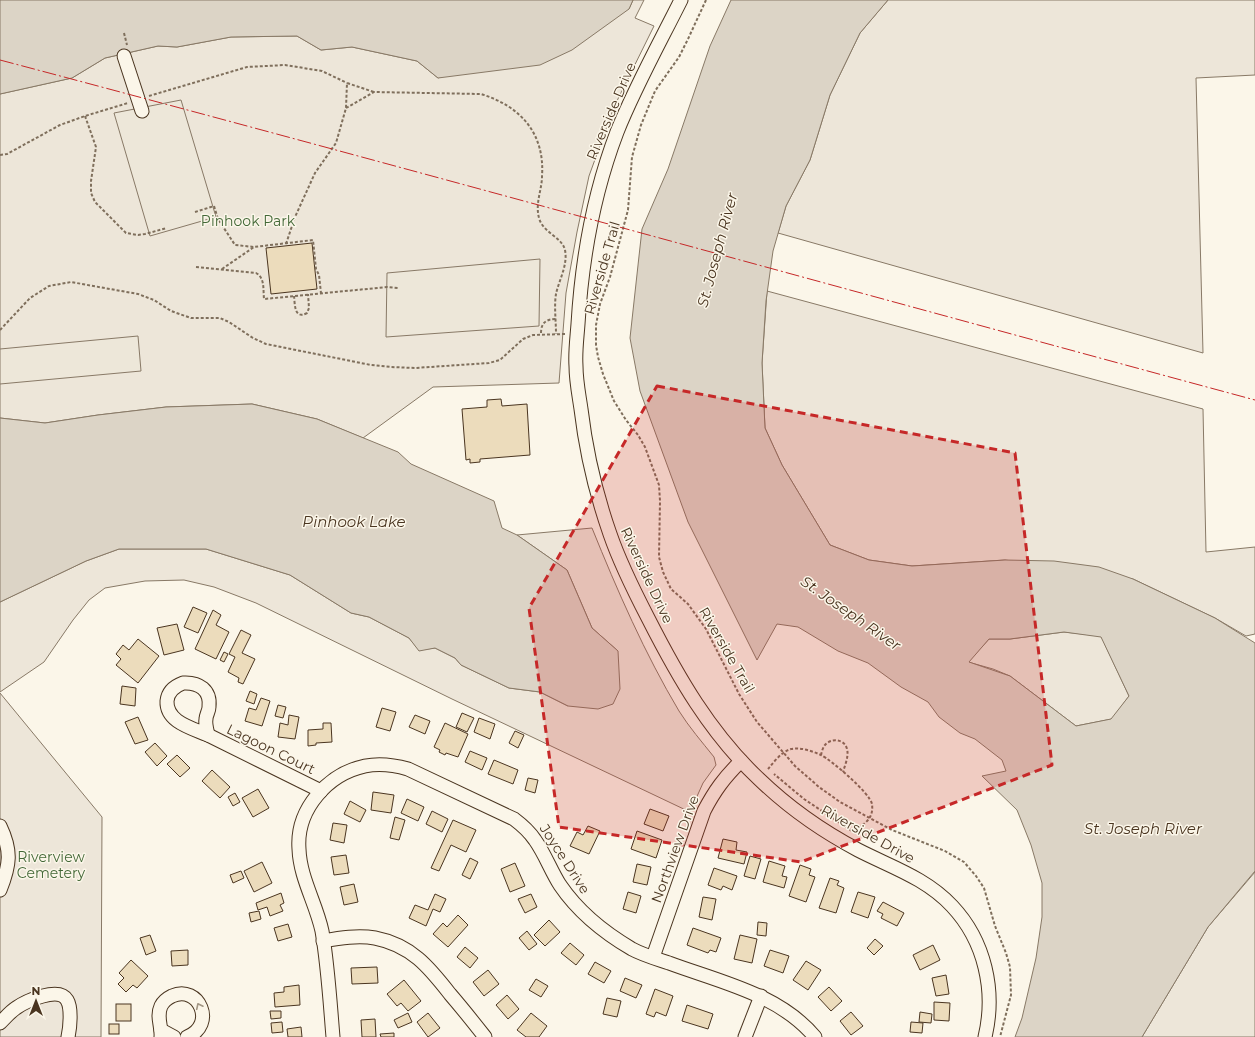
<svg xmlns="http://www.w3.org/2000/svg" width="1255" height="1037" font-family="Montserrat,sans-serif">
<rect width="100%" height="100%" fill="#fbf6e9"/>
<g fill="#ede6d9" stroke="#887966">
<path d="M633,0H644L635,18L654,26L614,107L589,176L577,232L566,293L559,383L433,387L363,438L317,419L252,404L166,407L98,415L45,423L0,418V94L72,78L105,58L158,46L177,47L231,37L297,36L321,50L352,47L417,61L438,78L629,9Z"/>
<path d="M888,0H1255V75L1196,78L1203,353L778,233L786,206L810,160L830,95L860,33Z"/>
<path d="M767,291L1203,409L1206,552L1255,547V634L1246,636L1215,618L1133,579L1005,560L912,566L869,560L830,545L782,465L765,428L762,363Z"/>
<path d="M592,528C617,590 645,654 679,711C689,727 702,742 714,757L716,765L703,783L690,812L452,699L256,603L214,587L184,580L145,581L105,588L89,600L73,620L44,662L0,692V602L86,561L119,549H206L290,575L351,613L369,617L409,638L419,650L435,648L455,658L461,665L509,688L540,692L568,706L618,651L592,628L567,570L517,535Z"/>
<path d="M1064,632L1101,636L1129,696L1112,719L1076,726L1010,676L993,669L968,662L989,639H1010Z"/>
<path d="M0,693L102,817L101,1037H0Z"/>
<path d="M1255,872V1037H1142L1208,927Z"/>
</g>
<g fill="#ede7d9" stroke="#887966">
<path d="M181,100L216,217L150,236L114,113Z"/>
<path d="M540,259L539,326L386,337L387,273Z"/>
<path d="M138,336L141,371L0,384V349Z"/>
</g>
<g fill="#dcd4c6" stroke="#887966" fill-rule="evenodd">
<path d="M0,0H633L629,9L572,50L540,65L438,78L417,61L352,47L321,50L297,36L231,37L177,47L158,46L105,58L72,78L0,94Z"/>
<path d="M731,0H888L860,33L830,95L810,160L786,206L773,251L766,301L762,363L765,428L782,465L830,545L869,560L912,566L1005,560L1054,561L1099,567L1133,579L1215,618L1255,643V871L1208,927L1142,1037H1015L1022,1018L1036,958L1042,917V883L1031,845L1017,810L982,776L1006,771L1002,760L975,739L960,733L939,717L928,702L901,687L868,663L838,651L798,627L777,624L757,660L688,522L640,391L630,338L642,229L668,169L710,46ZM1064,632L1101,637L1129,696L1111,719L1076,726L1010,676L969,662L989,639H1010Z"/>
<path d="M252,404L317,419L398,452L411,464L494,501L502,528L517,535L567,570L592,628L618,651L620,689L613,704L598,709L568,706L540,692L509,688L461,665L455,658L435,648L419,651L409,638L369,617L351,613L290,575L206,549H119L86,561L0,602V418L45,423L98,415L166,407Z"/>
</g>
<g fill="#ecdcbc" stroke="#4a3520">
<path d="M312,243L317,289L271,294L266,248Z"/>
<path d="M501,399L502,406L527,404L530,455L480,459V462L470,463V459L466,460L462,409L487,407V400Z"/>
<path d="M193,607L207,613L198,633L184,627Z"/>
<path d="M213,610L221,615L216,625L229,632L216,659L195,649Z"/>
<path d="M177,624L184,650L164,655L157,628Z"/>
<path d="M241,630L251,635L242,653L255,659L243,684L238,682L239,678L228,672L235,657L229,654Z"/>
<path d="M138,639L159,656L138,683L116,665L121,659L116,654L123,645L129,650Z"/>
<path d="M224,652L228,654L224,662L220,660Z"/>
<path d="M122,686L136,688L135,706L120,704Z"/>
<path d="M250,691L257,694L254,704L246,701Z"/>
<path d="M261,698L270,701L262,726L245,721L249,708L256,710Z"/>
<path d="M278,705L286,707L283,718L275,716Z"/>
<path d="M382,708L396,712L390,731L376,727Z"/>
<path d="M462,713L474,718L467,732L456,727Z"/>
<path d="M289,715L299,717L295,739L278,737L280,723L288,725Z"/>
<path d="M415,715L430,721L425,734L409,727Z"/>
<path d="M138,717L148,740L135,744L125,722Z"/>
<path d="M479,718L495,724L490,739L474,732Z"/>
<path d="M323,723H331L332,742L316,743V745L308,746V730L323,729Z"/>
<path d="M445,723L468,734L458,757L446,753L445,755L439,752L440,750L434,747Z"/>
<path d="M515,731L524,735L518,748L509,743Z"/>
<path d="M155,743L167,756L157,766L145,752Z"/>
<path d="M470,751L487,758L482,770L465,762Z"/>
<path d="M177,755L190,768L180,777L167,764Z"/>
<path d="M494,760L518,770L513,784L488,774Z"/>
<path d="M212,770L230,787L220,798L202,781Z"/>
<path d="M528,778L538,780L535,793L525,790Z"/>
<path d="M258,789L269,808L253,817L242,798Z"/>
<path d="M373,792L394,795L391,813L371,810Z"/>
<path d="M235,793L240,802L233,806L228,797Z"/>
<path d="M407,799L424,807L418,821L401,813Z"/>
<path d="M350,801L366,810L360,822L344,814Z"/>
<path d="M650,809L669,816L663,831L644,824Z"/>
<path d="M432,811L448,819L442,832L426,824Z"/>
<path d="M395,817L405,820L399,840L390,838Z"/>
<path d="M453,820L476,830L466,852L451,845L439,871L431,868Z"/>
<path d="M333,823L347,825L344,843L330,840Z"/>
<path d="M588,826L600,831L589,854L570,846L577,832L583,835Z"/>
<path d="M637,831L662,840L656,858L631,849Z"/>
<path d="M723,839L737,842L736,850L747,852L744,864L718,858Z"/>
<path d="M346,855L349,873L334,875L331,857Z"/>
<path d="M750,856L761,859L755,879L744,876Z"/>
<path d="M470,858L478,862L470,879L462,875Z"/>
<path d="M769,861L785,866L782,876L787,877L784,888L763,882Z"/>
<path d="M262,862L272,883L254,892L244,871Z"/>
<path d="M515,863L525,886L510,892L501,869Z"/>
<path d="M637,864L651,867L647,885L633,882Z"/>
<path d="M800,865L811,869L809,875L815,877L806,902L789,896Z"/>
<path d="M714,868L737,876L732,890L723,886L721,890L708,885Z"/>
<path d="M241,871L244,878L233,883L230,875Z"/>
<path d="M830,878L839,881L837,885L844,888L836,913L819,908Z"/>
<path d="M354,884L358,902L344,905L340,887Z"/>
<path d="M628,892L641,896L636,913L623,909Z"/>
<path d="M858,892L875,897L868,918L851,912Z"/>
<path d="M281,893L284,903L280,905L283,911L270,916L267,907L258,910L256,903Z"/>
<path d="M435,894L446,899L440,912L433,909L426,926L409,918L415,905L428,910Z"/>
<path d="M531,894L537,907L525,913L518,899Z"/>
<path d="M703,897L716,899L712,920L699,917Z"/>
<path d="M883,902L904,913L897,926L881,918L883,914L877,911Z"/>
<path d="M259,911L261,919L251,922L249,913Z"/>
<path d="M458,915L468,925L448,947L433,934L443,923L447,927Z"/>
<path d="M549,920L560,932L545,946L534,935Z"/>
<path d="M758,922L767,923L766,936L757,935Z"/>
<path d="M288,924L292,937L278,941L274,928Z"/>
<path d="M693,928L721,938L716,952L710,950L708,953L687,945Z"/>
<path d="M527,931L537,944L529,950L519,938Z"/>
<path d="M150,935L156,951L146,955L140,938Z"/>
<path d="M740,935L757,939L752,963L734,959Z"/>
<path d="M875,939L883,946L874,955L867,948Z"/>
<path d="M570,943L584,955L576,965L561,953Z"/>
<path d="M933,945L940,960L920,970L913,955Z"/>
<path d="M465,947L478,958L470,968L457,957Z"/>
<path d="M188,950V965L172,966L171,951Z"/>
<path d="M770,950L789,956L783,973L764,966Z"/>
<path d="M131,960L148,976L137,988L133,985L126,992L118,984L124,978L119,973Z"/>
<path d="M806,961L821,970L808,990L793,980Z"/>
<path d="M595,962L611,971L604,983L588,974Z"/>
<path d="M377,967L378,983L352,984L351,968Z"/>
<path d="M488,970L499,984L484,996L473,982Z"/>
<path d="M946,975L949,994L936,996L932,978Z"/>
<path d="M625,978L642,985L636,998L620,991Z"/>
<path d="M536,979L548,986L541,997L529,990Z"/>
<path d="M404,980L421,1001L408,1011L401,1003L397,1006L387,994Z"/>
<path d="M299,985L300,1005L275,1007L274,993L284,992V987Z"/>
<path d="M829,987L842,1001L831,1011L818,997Z"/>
<path d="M655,989L673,996L666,1016L656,1012L654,1017L646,1014Z"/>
<path d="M507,995L519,1009L508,1019L496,1005Z"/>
<path d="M607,998L621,1001L617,1017L603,1014Z"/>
<path d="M934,1002L950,1003L949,1021L934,1020Z"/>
<rect x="116" y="1004" width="15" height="17"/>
<path d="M687,1005L713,1014L708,1029L682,1021Z"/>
<path d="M270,1011H281V1018L271,1019Z"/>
<path d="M851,1012L863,1026L851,1035L840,1021Z"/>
<path d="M920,1012L932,1014L931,1023L919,1022Z"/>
<path d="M408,1013L412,1022L398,1028L394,1020Z"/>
<path d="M428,1013L440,1028L428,1037L417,1022Z"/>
<path d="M531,1013L547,1026L539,1037H526L517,1030Z"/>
<path d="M375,1019L376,1037H362L361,1020Z"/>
<path d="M282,1022L283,1032L272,1033L271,1023Z"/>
<path d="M911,1022L923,1023L922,1033L910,1032Z"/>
<rect x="109" y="1024" width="10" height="10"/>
<path d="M301,1027L302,1037H288L287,1029Z"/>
<path d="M394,1033V1037H381L380,1034Z"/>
</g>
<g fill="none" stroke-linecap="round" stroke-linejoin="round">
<g stroke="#4a3520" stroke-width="15">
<g id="minor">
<path d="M681,0C659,44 635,87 617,132C593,195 582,257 578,324C577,338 575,352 576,366C576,381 579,395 581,409C586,451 596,494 610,534C620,563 634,591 648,618C678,677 710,733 759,779C788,807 822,831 858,850C891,867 926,878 952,906C985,941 996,991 985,1037"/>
<path d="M124,56L142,111"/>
<path d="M183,683C199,682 211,690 209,707C209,711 206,715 206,719C205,724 207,730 208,735C192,728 166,722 167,701C168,691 175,686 183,683Z"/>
<path d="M208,735L321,791"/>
<path d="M0,826C12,851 10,865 0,890"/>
<path d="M323,941C340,938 358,935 375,938C411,945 429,967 450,994C462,1008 474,1023 485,1037"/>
<path d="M653,957L704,811C715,790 724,778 741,761"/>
<path d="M0,1023C5,1018 10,1012 16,1008C26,1001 59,986 67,1000C72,1008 70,1028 68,1037"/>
<path d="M161,1030L174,1037"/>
<path d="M161,1037C162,1026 156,1017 161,1006C163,1002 168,998 172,996C199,984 217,1025 187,1037"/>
<path d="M333,1037C330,1002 328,966 322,931C316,903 300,878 299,849C296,809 328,774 365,766C380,763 394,765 408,769L514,819C522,825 529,831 535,840C545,854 551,871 560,885C579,913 603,932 632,949C643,955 657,959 669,963C720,982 779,994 815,1037"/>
<path d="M745,1037L761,996"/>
</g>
</g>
<g stroke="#7f6f5c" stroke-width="2" stroke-dasharray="3 2" stroke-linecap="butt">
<path d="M706,0L688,39L679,57L655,91L641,125L632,157L628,210L610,277L600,304L596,325V345L598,357L603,374L614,401L626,420L638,435L645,447L659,485L660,501L659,557L663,572L671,589L688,604L706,629L739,694L757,722L795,766L819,787L840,802L892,830L945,851L964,862L976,876L984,888L995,926L1006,953L1010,967L1011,995L1000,1037"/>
<path d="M124,33L127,45"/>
<path d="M149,96L247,67L285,65L322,71L347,83"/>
<path d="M346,108L374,92L481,94C520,106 545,133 542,176C542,190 535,203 539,218C543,233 562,237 565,250C568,265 559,280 556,294C554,306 556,321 556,334"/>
<path d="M85,116L96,147L91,181V193L95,202L126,233L138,235L145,234L167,228"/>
<path d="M0,155L7,154L60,125L85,116L128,103"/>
<path d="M195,212L214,206L218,219L235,245L254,247"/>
<path d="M286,244L295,217L315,173L336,143L346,108L347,83L374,92"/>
<path d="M196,267L256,273C265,278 263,289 264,299L387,287L398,288"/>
<path d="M222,269L254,247L313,240L316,269L319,275L321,293"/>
<path d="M294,296C295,304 294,320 307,313L309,308L308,294"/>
<path d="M0,330L30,298L49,286L71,282L138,294L154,300L171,311L191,318H220L229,322L253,338L266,344L371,365L391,367L415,368L489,363L500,360L523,339L533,335L565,334"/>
<path d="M541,333C541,323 546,319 556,319"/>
<path d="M821,755C822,751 823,746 827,743C834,738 845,740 847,749C849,756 845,765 843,772"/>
<path d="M768,769C774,762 781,752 791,749C801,747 812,751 821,755C831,760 870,793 872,804C873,812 871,818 865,823C861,826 857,830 852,831L804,799L774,774"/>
</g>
<use href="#minor" stroke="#fbf6e9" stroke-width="13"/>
<path stroke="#c62828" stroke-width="1" stroke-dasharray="14 3 2 3" stroke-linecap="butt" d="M0,60C419,171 836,287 1255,400"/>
</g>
<defs><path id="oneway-chevron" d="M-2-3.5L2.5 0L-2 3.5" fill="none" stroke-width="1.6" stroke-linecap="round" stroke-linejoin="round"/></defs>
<use stroke="#a29684" href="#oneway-chevron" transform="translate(199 1006) rotate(-116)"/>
<path fill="#c62828" fill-opacity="0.2" stroke="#c62828" stroke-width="3" stroke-dasharray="8 5" stroke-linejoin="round" d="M657,386L1015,453L1052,765L801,862L559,827L529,608Z"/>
<g text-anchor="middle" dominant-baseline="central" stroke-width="3" stroke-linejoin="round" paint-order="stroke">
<g font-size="14" fill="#4a3520" stroke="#fbf6e9">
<text transform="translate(611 111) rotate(-67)">Riverside Drive</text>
<text transform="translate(602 268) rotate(-74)">Riverside Trail</text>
<text transform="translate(647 575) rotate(65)">Riverside Drive</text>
<text transform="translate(727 650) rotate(60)">Riverside Trail</text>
<text transform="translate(271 749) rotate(26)">Lagoon Court</text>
<text transform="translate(868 834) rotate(29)">Riverside Drive</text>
<text transform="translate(675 849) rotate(-70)">Northview Drive</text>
<text transform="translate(565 859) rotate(57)">Joyce Drive</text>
</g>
<g font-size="14" fill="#436837" stroke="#fbf6e9">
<text x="248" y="221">Pinhook Park</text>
<text x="51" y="857">Riverview<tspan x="51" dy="16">Cemetery</tspan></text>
</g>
<g font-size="15" font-style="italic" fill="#4a3520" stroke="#fbf6e9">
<text transform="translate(717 250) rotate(-75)">St. Joseph River</text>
<text x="354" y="521">Pinhook Lake</text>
<text transform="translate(851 613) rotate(35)">St. Joseph River</text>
<text x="1143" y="828">St. Joseph River</text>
</g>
</g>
<g transform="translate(36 1001)" stroke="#fbf6e9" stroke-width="3" paint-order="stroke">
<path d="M0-3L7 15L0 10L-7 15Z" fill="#4a3520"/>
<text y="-6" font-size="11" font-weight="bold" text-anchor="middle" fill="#4a3520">N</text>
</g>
</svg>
